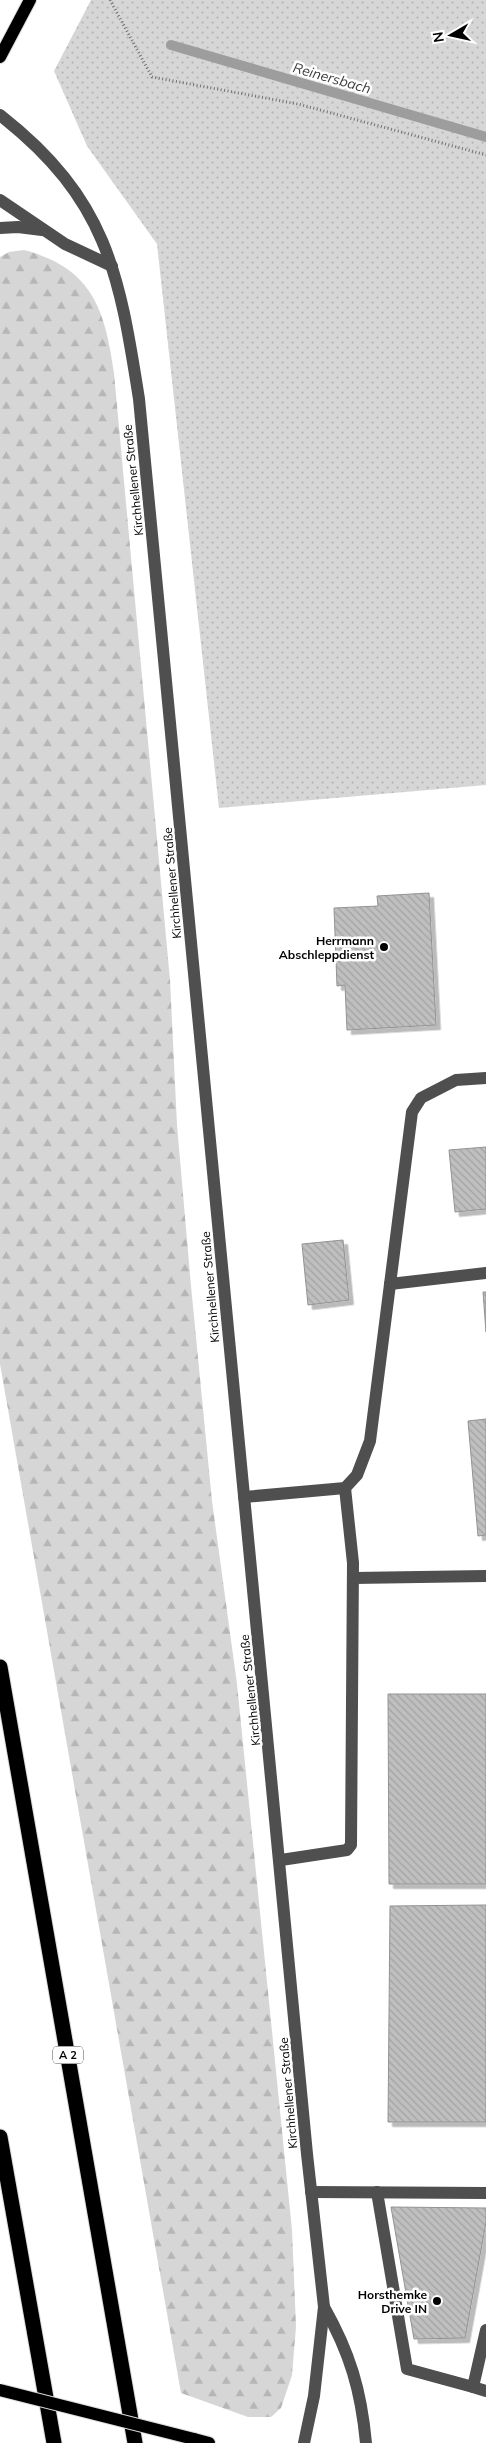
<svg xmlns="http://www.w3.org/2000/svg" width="486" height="2443" font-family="Mulish,sans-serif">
<defs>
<pattern id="grass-dots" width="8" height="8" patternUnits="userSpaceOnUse" patternTransform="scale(1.25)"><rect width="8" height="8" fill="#d6d6d6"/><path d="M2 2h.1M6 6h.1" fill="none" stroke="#b6b6b6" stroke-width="1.8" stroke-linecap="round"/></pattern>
<pattern id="forest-firs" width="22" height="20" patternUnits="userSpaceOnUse" patternTransform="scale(1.25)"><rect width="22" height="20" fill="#d6d6d6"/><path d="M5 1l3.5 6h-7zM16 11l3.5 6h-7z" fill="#b6b6b6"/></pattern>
<pattern id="building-back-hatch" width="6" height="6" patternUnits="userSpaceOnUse" patternTransform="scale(1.25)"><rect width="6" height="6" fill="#bfbfbf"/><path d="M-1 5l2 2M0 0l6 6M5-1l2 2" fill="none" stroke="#a2a2a2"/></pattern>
<filter id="shadow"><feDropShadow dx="4.5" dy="4.5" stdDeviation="0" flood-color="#0004"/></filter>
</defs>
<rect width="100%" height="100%" fill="#fff"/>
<path fill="url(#grass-dots)" d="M91,0H486V785L219,808L157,244L87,146L54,71Z"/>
<path fill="url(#forest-firs)" d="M24,250C92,268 105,309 114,373L170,980L177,1125L191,1286L212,1501L237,1684L292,2230L296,2327L292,2375L281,2408L271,2417H248L181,2393L0,1364V257L9,252Z"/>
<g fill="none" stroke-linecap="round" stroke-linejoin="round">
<path stroke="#9d9d9d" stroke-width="10" d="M171,45L486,137"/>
</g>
<g fill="url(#building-back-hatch)" stroke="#939393" filter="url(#shadow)">
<path d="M429,893L436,1025L347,1030L345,985L337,986L334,908L378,906L377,896Z"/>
<path d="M486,1147V1209L455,1212L449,1150Z"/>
<path d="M343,1240L349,1300L308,1305L302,1244Z"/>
<path d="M483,1292H486V1332Z"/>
<path d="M486,1419V1535L478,1536L468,1421Z"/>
<path d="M388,1694H486V1884H389Z"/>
<path d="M486,1905V2122H388L390,1906Z"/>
<path d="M391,2207L486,2208V2222L465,2338L414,2339Z"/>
</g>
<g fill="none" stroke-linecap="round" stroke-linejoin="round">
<g stroke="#dbdbdb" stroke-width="14">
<g id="major">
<path d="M0,57L30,0"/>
<path d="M194,2439L209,2443"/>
</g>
</g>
<g stroke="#dbdbdb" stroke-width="17">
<g id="highway">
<path d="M0,1667L135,2443"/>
<path d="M0,2137L54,2443"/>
</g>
</g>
<path stroke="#717171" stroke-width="3" stroke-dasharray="1 2.5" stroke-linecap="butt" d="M110,0L152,77L298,104L486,155"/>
<g stroke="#4f4f4f" stroke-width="12">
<path d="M0,115C107,199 119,272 139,399L307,2154L324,2307L314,2396L304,2443"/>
<path d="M0,200L65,244L112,266"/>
<path d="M0,228L18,227L42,230"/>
<path d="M390,1284L486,1273"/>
<path d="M244,1497L345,1488L357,1475L370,1441L412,1112L421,1098L456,1080L486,1078"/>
<path d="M353,1578L486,1576"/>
<path d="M281,1860L347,1850L351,1845L353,1563L345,1488"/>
<path d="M311,2192L486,2193"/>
<path d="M377,2192L407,2369L473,2387"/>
<path d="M324,2307C350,2353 361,2390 366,2443"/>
<path d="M486,2330L473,2387L486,2391"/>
</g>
<use href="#major" stroke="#000" stroke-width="12"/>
<use href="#highway" stroke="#000" stroke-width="15"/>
<g stroke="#dbdbdb" stroke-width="14" stroke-linecap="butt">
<path id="major-bridge" d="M0,2390L194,2439"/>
</g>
<use href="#major-bridge" stroke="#000" stroke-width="12"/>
</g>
<g fill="#000" stroke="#fff" stroke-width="2">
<circle cx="384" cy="947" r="5"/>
<circle cx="437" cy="2301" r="5"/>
</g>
<g text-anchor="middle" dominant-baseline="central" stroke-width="5" stroke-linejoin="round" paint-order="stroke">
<rect fill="#fff" stroke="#4c4c4c" stroke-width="1" x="53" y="2046.5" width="30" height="17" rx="4"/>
<g font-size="11" font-weight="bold" fill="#000">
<text x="68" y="2055">A 2</text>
</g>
<g font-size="12" fill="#000" stroke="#fff">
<text transform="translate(133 480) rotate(-96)">Kirchhellener Straße</text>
<text transform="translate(172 883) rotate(-95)">Kirchhellener Straße</text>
<text transform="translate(210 1287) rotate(-95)">Kirchhellener Straße</text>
<text transform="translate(250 1690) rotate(-96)">Kirchhellener Straße</text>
<text transform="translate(288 2093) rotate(-95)">Kirchhellener Straße</text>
</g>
<g font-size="12" font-weight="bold" fill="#000" stroke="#fff" text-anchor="end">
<text x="374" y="940">Herrmann<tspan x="374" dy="14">Abschleppdienst</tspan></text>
<text x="427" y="2294">Horsthemke<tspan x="427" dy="14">Drive IN</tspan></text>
</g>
<g font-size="14" font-style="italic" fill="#3e3e3e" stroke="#fff">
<text transform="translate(332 78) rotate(16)">Reinersbach</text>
</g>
</g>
<g transform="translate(451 35) rotate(261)" stroke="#ffffff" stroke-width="4" paint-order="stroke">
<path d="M0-4L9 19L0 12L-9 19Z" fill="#000000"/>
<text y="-8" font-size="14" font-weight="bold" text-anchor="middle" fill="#000000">N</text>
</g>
</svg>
